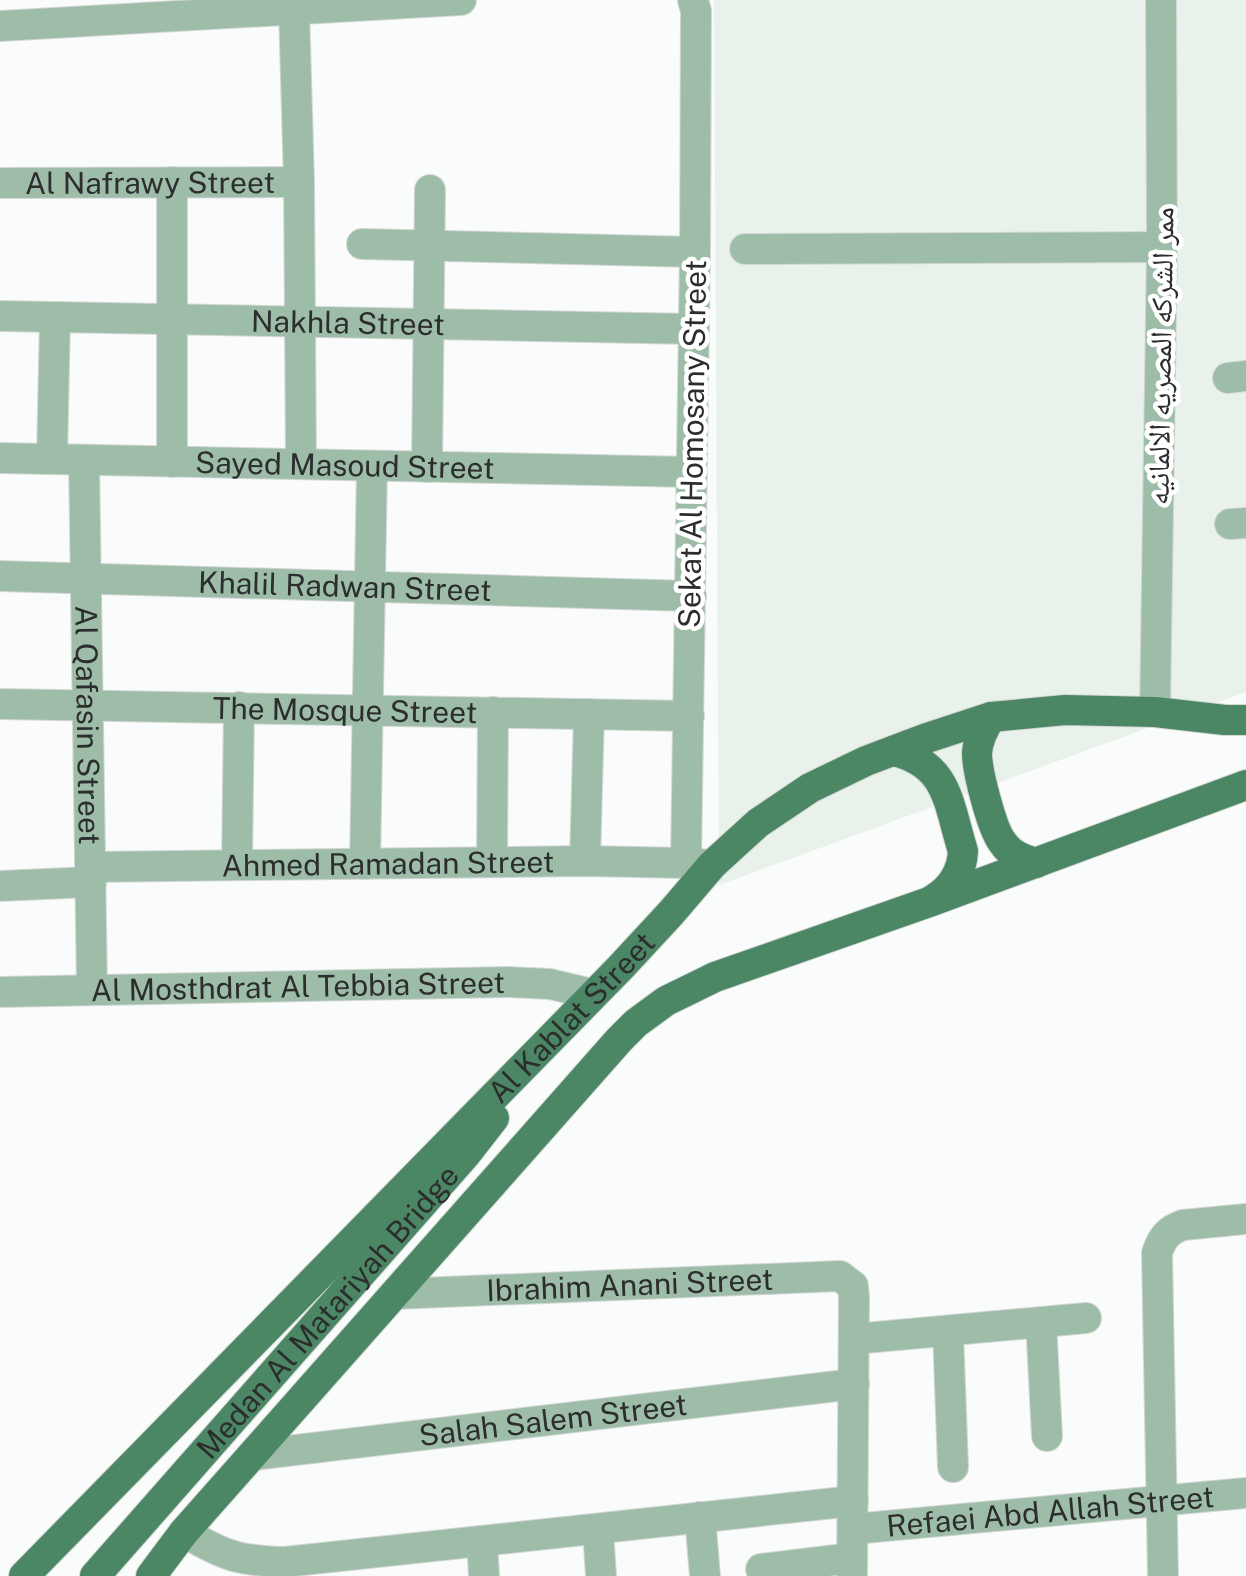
<svg xmlns="http://www.w3.org/2000/svg" width="1246" height="1576" font-family="'Public Sans','Noto Naskh Arabic',sans-serif">
<rect width="100%" height="100%" fill="#f9fcfa"/>
<path fill="#e8f2eb" d="M714,0H1246V692L719,885Z"/>
<g fill="none" stroke-linecap="round" stroke-linejoin="round">
<g stroke="#d4d7d5" stroke-width="32">
<g id="minor">
<path d="M693,0L696,11L695,252L686,863L712,865"/>
<path d="M294,9L299,182L301,464"/>
<path d="M0,26L461,0"/>
<path d="M172,182V462"/>
<path id="s1" d="M0,183L299,182"/>
<path d="M362,244L695,252"/>
<path d="M745,249L1162,247"/>
<path id="s2" d="M0,316L694,329"/>
<path d="M1228,378L1246,376"/>
<path id="s3" d="M0,458L692,472"/>
<path d="M52,459L55,317"/>
<path id="s4" d="M84,460L92,990"/>
<path d="M427,467L430,190"/>
<path d="M1230,524L1246,523"/>
<path id="s5" d="M0,576L691,596"/>
<path id="s6" d="M0,704L689,716"/>
<path d="M1155,712L1162,247L1161,0"/>
<path d="M585,861L589,714"/>
<path d="M492,862L493,712"/>
<path d="M365,864L372,466"/>
<path d="M237,865L239,707"/>
<path id="s7" d="M90,867L585,861L686,863"/>
<path d="M0,886L91,882"/>
<path id="s8" d="M0,992L508,982L550,984L592,994"/>
<path id="s9" d="M395,1294L840,1276L853,1286L854,1297L852,1576"/>
<path d="M1041,1322L1047,1436"/>
<path d="M948,1331L953,1467"/>
<path d="M854,1339L1086,1318"/>
<path id="s10" d="M253,1455L854,1384"/>
<path d="M700,1517L705,1576"/>
<path d="M598,1529L601,1576"/>
<path id="s11" d="M853,1529L1246,1493"/>
<path d="M184,1532C224,1556 239,1561 285,1562L853,1501"/>
<path d="M482,1541L484,1576"/>
<path d="M761,1569L852,1558"/>
<path d="M1163,1576L1157,1253C1162,1238 1168,1230 1183,1225L1246,1219"/>
</g>
</g>
<g stroke="#d4d7d5" stroke-width="32">
<g id="major">
<path d="M991,717C984,728 978,739 977,753C977,771 992,830 1003,843C1011,855 1023,859 1036,863"/>
<path d="M893,751C949,764 948,804 963,851C962,872 952,888 934,899"/>
<path id="s12" d="M24,1576L620,968L671,913L712,865L758,823L810,788L866,761L924,739L991,717L1065,710L1155,712L1225,720H1246"/>
<path id="s13" d="M95,1576L466,1154L494,1118"/>
<path d="M151,1576L184,1532L619,1040L636,1023L666,1001L715,977L932,901L1246,785"/>
</g>
</g>
<use href="#minor" stroke="#9ebda9" stroke-width="30"/>
<use href="#major" stroke="#4b8765" stroke-width="30"/>
</g>
<g text-anchor="middle" dominant-baseline="central" stroke-width="9" stroke-linejoin="round" paint-order="stroke">
<g font-size="30" fill="#2c2d2d" stroke="#fff">
<text stroke="none"><textPath href="#s1" startOffset="150">Al Nafrawy Street</textPath></text>
<text stroke="none"><textPath href="#s2" startOffset="348">Nakhla Street</textPath></text>
<text transform="translate(1160 356) rotate(-89)">ممر الشركه المصريه الالمانيه</text>
<text transform="translate(692 444) rotate(-89)">Sekat Al Homosany Street</text>
<text stroke="none"><textPath href="#s3" startOffset="345">Sayed Masoud Street</textPath></text>
<text stroke="none"><textPath href="#s5" startOffset="345">Khalil Radwan Street</textPath></text>
<text stroke="none"><textPath href="#s6" startOffset="345">The Mosque Street</textPath></text>
<text stroke="none"><textPath href="#s4" startOffset="265">Al Qafasin Street</textPath></text>
<text stroke="none"><textPath href="#s7" startOffset="298">Ahmed Ramadan Street</textPath></text>
<text stroke="none"><textPath href="#s8" startOffset="298">Al Mosthdrat Al Tebbia Street</textPath></text>
<text stroke="none"><textPath href="#s12" startOffset="782">Al Kablat Street</textPath></text>
<text stroke="none"><textPath href="#s9" startOffset="235">Ibrahim Anani Street</textPath></text>
<text stroke="none"><textPath href="#s13" startOffset="352">Medan Al Matariyah Bridge</textPath></text>
<text stroke="none"><textPath href="#s10" startOffset="302">Salah Salem Street</textPath></text>
<text stroke="none"><textPath href="#s11" startOffset="198">Refaei Abd Allah Street</textPath></text>
</g>
</g>
</svg>
